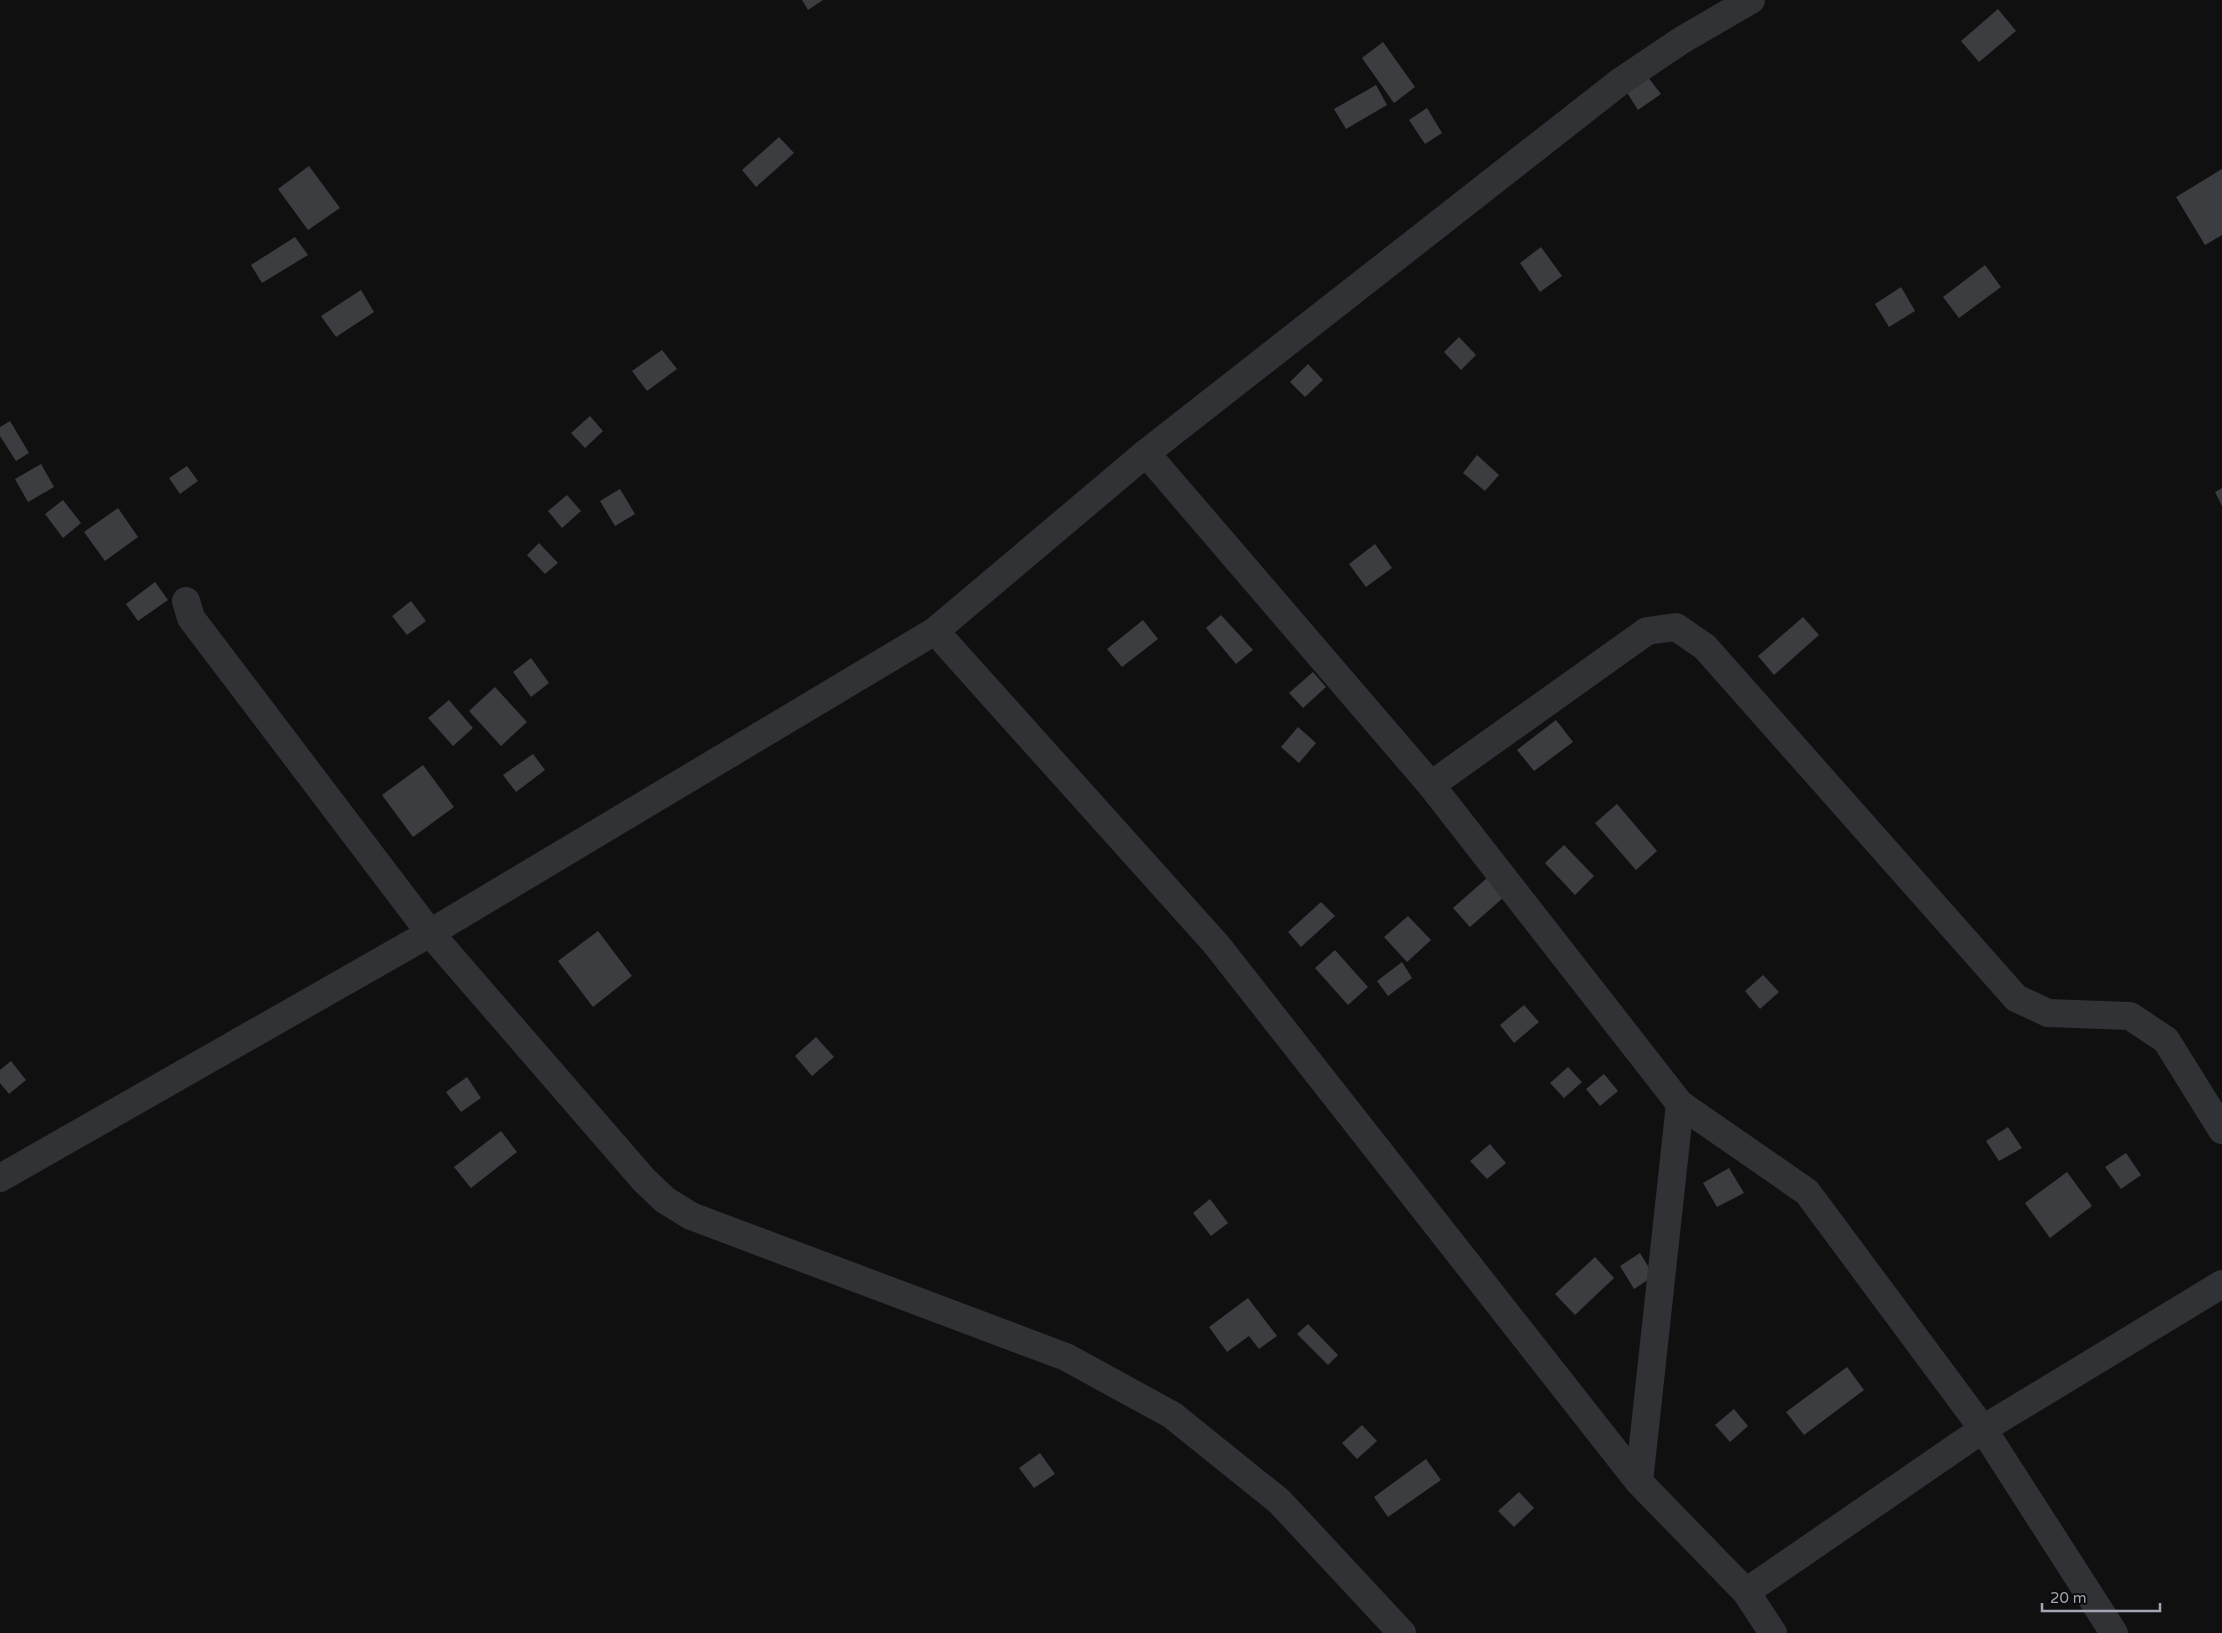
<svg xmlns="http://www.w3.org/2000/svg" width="2222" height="1633" font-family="'Varela Round',sans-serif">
<rect width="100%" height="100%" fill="#101011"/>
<g fill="#3c3d41">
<path d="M802,0H823L808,10Z"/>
<path d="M1998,9L2016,31L1979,62L1961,41Z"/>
<path d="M1383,42L1415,87L1394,103L1362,58Z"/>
<path d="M1647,76L1661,94L1638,110L1626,91Z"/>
<path d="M1376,85L1387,105L1346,129L1334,109Z"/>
<path d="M1427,108L1442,133L1425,144L1409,120Z"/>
<path d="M779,137L794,153L756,187L742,170Z"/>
<path d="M309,166L340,208L308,230L278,189Z"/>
<path d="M2222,169V235L2205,245L2176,197Z"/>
<path d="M295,237L308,255L262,283L251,265Z"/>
<path d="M1541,247L1562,276L1540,292L1520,263Z"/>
<path d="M1985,265L2001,287L1959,318L1943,297Z"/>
<path d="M1901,287L1915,311L1889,327L1875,304Z"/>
<path d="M361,290L374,312L336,337L321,316Z"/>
<path d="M1459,337L1476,355L1461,370L1444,352Z"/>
<path d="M662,350L677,369L647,391L632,371Z"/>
<path d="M1308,364L1323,380L1305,397L1290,382Z"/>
<path d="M590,416L603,431L585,448L571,433Z"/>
<path d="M10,421L29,453L16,461L0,436V427Z"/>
<path d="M1477,455L1499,475L1485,491L1463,473Z"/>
<path d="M41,464L54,487L28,502L15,479Z"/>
<path d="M187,466L198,481L180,494L169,478Z"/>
<path d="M2222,488V506L2215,492Z"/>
<path d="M620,489L635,514L615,526L600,501Z"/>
<path d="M567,495L581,511L562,528L548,511Z"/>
<path d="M63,500L81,523L63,538L45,514Z"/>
<path d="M118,508L138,537L105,561L84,532Z"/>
<path d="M539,543L558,563L545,574L527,555Z"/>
<path d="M1375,544L1392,568L1366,587L1349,564Z"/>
<path d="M155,582L168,600L138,621L126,604Z"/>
<path d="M411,601L426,621L407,635L392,616Z"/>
<path d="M1221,615L1253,650L1236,664L1206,628Z"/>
<path d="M1803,617L1819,635L1774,675L1758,656Z"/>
<path d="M1143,620L1158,639L1122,667L1107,649Z"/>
<path d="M531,658L549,683L531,697L513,672Z"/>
<path d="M1313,672L1326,687L1303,708L1289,693Z"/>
<path d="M495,687L527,722L501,746L469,711Z"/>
<path d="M449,700L473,728L453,746L428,718Z"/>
<path d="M1556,720L1573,742L1534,771L1517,750Z"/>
<path d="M1298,727L1316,743L1299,763L1281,747Z"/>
<path d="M533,754L545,770L516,792L503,775Z"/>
<path d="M423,765L454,807L413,837L382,795Z"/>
<path d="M1617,804L1657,851L1636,870L1595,823Z"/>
<path d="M1564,845L1594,876L1575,895L1545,863Z"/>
<path d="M1487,878L1504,897L1470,927L1453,908Z"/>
<path d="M1321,902L1335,916L1301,947L1288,932Z"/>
<path d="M1408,916L1431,940L1407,962L1384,937Z"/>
<path d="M598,931L632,976L593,1007L558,961Z"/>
<path d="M1335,950L1368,987L1348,1005L1315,968Z"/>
<path d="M1402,962L1412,978L1388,996L1377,981Z"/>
<path d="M1763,975L1779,992L1760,1009L1745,991Z"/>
<path d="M1524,1005L1539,1022L1514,1043L1500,1025Z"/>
<path d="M816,1037L834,1057L812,1076L795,1056Z"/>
<path d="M11,1061L26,1080L9,1094L0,1083V1070Z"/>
<path d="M1568,1067L1582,1082L1564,1098L1550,1083Z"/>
<path d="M1604,1074L1618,1091L1600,1106L1586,1089Z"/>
<path d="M467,1077L481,1098L461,1112L446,1092Z"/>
<path d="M2008,1127L2022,1148L1999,1161L1986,1141Z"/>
<path d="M501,1131L517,1152L471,1188L454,1167Z"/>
<path d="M1490,1144L1506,1163L1487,1179L1470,1161Z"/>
<path d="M2126,1153L2141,1175L2121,1189L2105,1167Z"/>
<path d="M1729,1168L1744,1193L1717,1207L1703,1183Z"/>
<path d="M2067,1172L2092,1206L2050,1238L2025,1203Z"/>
<path d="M1210,1199L1228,1223L1211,1236L1193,1213Z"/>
<path d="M1640,1253L1654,1276L1634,1289L1620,1266Z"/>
<path d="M1595,1257L1614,1278L1575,1315L1555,1294Z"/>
<path d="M1248,1298L1277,1336L1259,1349L1249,1336L1227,1352L1209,1327Z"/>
<path d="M1308,1324L1338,1355L1328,1365L1297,1334Z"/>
<path d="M1847,1367L1864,1390L1804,1435L1786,1412Z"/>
<path d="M1734,1409L1748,1426L1730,1442L1715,1425Z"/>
<path d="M1362,1425L1377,1441L1357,1459L1342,1443Z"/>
<path d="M1040,1453L1055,1474L1034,1488L1019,1468Z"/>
<path d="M1426,1459L1441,1480L1388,1517L1374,1497Z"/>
<path d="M1519,1492L1534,1508L1514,1527L1498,1511Z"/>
</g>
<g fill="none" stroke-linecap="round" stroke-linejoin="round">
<g stroke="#313236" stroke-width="28">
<path d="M1146,453L1431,785L1680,1104L1639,1482"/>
<path d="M186,601L191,618L430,933L644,1180L665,1200L691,1216L1066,1357L1172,1415L1279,1501L1402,1633"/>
<path d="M935,631L1216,944L1639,1482L1746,1592L1773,1633"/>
<path d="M1431,785L1647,631L1676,627L1705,647L2016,998L2048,1013L2130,1016L2166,1040L2222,1130"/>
<path d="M1680,1104L1807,1192L1983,1429L2114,1633"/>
<path d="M0,1178L430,933L935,631L1146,453L1621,81L1682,40L1751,0"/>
<path d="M1746,1592L1983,1429L2222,1284"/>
</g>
</g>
<path d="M2042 1603v8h118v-8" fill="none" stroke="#a1a6b2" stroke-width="2.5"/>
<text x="2050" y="1603" font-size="15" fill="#a1a6b2" stroke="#0b0b0c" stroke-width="4" paint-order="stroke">20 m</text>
</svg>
